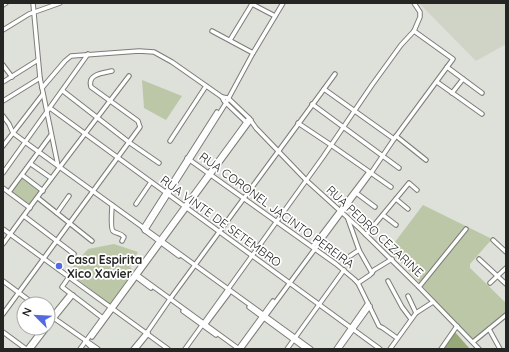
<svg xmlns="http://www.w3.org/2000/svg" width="509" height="352" font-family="Quicksand,sans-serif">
<rect width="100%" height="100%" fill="#dee0da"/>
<path fill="#cfd4c7" d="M420,3H506V44L476,61L420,4Z"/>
<g fill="#bbc7a7">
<path d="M142,80L182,96L166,120L144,108Z"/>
<path d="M22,177L40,191L29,205L11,192Z"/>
<path d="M423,205L492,239L470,264V268L506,303V315L473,342L392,252V246Z"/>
<path d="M114,244L138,252L130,267L135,272L111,305L68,272L88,249Z"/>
</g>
<path fill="#96a976" d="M454,331L470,349H441Z"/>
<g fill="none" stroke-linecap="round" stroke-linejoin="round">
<g stroke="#7b7d78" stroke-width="5.5">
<g id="minor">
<path d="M33,3L40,78L58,166"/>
<path d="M3,5L6,3"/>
<path d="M3,30L29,14L60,3"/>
<path d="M212,31L253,53"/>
<path d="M230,40L252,4L275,16"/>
<path d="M3,65L12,77"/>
<path d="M447,67L482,93"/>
<path d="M3,82L38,60"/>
<path d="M437,82L482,114"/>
<path d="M42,88L65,61L71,56L139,51L154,52L172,62L222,97L224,101L247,123"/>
<path d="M324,89L394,139"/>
<path d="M63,91L130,143L159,163"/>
<path d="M452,93L463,79"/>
<path d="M222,97L228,98L249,118L256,128L306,180L359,228L419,287L479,349"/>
<path d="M3,101L40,78"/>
<path d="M312,104L399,168"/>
<path d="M50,108L380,349"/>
<path d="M3,116L9,124L13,133L25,142L311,349"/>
<path d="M298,123L331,145L391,187"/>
<path d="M396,136L426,160"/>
<path d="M170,141L206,86"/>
<path d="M3,146L43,94"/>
<path d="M187,158L336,264L354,279L358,283L379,326L383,328L397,338"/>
<path d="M31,164L51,178"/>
<path d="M3,173L88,54"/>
<path d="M22,175L43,191"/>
<path d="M3,188L30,208"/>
<path d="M9,192L51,135"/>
<path d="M355,192L375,207"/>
<path d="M38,198L92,241"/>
<path d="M396,199L408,209"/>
<path d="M136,204L151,182"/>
<path d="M112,205C112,210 110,228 113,231C116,234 120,232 124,237L122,241"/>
<path d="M57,213L69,196"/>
<path d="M383,215L396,225"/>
<path d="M24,216L74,254"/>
<path d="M348,219L359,250L372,273"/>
<path d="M143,228L217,112"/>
<path d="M3,229L168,349"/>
<path d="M144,230L179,256"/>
<path d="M145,231L226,103L253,53L283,3"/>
<path d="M366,235L409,183L417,190"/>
<path d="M493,240L506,252"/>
<path d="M3,244C44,187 87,131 129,76"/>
<path d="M313,246L369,172"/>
<path d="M350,256L359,250"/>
<path d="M479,259L506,284"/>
<path d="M136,274L239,349"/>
<path d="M135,276L151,288"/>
<path d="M69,277L62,287L104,319"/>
<path d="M3,281L34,304"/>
<path d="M388,281L402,307L411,319"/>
<path d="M358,283L370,275L374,270L392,259"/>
<path d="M490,283L506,268"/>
<path d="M419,287L466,229"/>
<path d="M408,296L416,313"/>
<path d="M249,307L306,349"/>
<path d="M183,311L216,335"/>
<path d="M3,314L140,127L138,121L91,87C87,74 103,73 112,71"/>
<path d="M48,314L98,349"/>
<path d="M48,321L70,294"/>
<path d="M205,325L229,293"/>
<path d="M48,326L73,295"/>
<path d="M489,329L500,349"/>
<path d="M3,332L26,349"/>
<path d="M92,337L251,120"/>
<path d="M85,341L93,349"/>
<path d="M473,342L506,315"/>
<path d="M27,349L43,328"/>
<path d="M31,349L47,328"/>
<path d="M80,349L249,118"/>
<path d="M133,349L147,332"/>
<path d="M136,349L148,334V331L170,299L335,74"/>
<path d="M185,349L323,157L372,85L401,45L414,31L420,17V12L414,3"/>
<path d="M238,349L273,301"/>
<path d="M241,349L371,173L394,139L453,59L414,31"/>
<path d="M287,349L344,270"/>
<path d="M336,349L368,303"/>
<path d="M339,349L370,306"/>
<path d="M390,349L416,313L433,302"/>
<path d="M441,349L457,326"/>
</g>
</g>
<use href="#minor" stroke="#fff" stroke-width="3.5"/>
</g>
<circle fill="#546ae0" stroke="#fff" stroke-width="1.5" cx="59" cy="266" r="4"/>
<g text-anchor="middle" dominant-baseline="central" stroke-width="3.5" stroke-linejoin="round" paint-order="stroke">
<g font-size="12" fill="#252624" stroke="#fff">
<text transform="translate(277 210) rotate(36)">RUA CORONEL JACINTO PEREIRA</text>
<text transform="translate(221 221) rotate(36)">RUA VINTE DE SETEMBRO</text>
<text transform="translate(375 231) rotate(43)">RUA PEDRO CEZARINE</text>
</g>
<g font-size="12" font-weight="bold" fill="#252624" stroke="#fff" text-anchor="start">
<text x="67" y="259">Casa Espirita<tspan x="67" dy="14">Xico Xavier</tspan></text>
</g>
</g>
<rect width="509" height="352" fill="none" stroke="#252624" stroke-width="8"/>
<g transform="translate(36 316) rotate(294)"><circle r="19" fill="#ffffff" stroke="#a8a8a7"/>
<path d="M0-3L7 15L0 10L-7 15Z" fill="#546ae0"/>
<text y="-6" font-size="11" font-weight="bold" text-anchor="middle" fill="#252624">N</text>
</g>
</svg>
